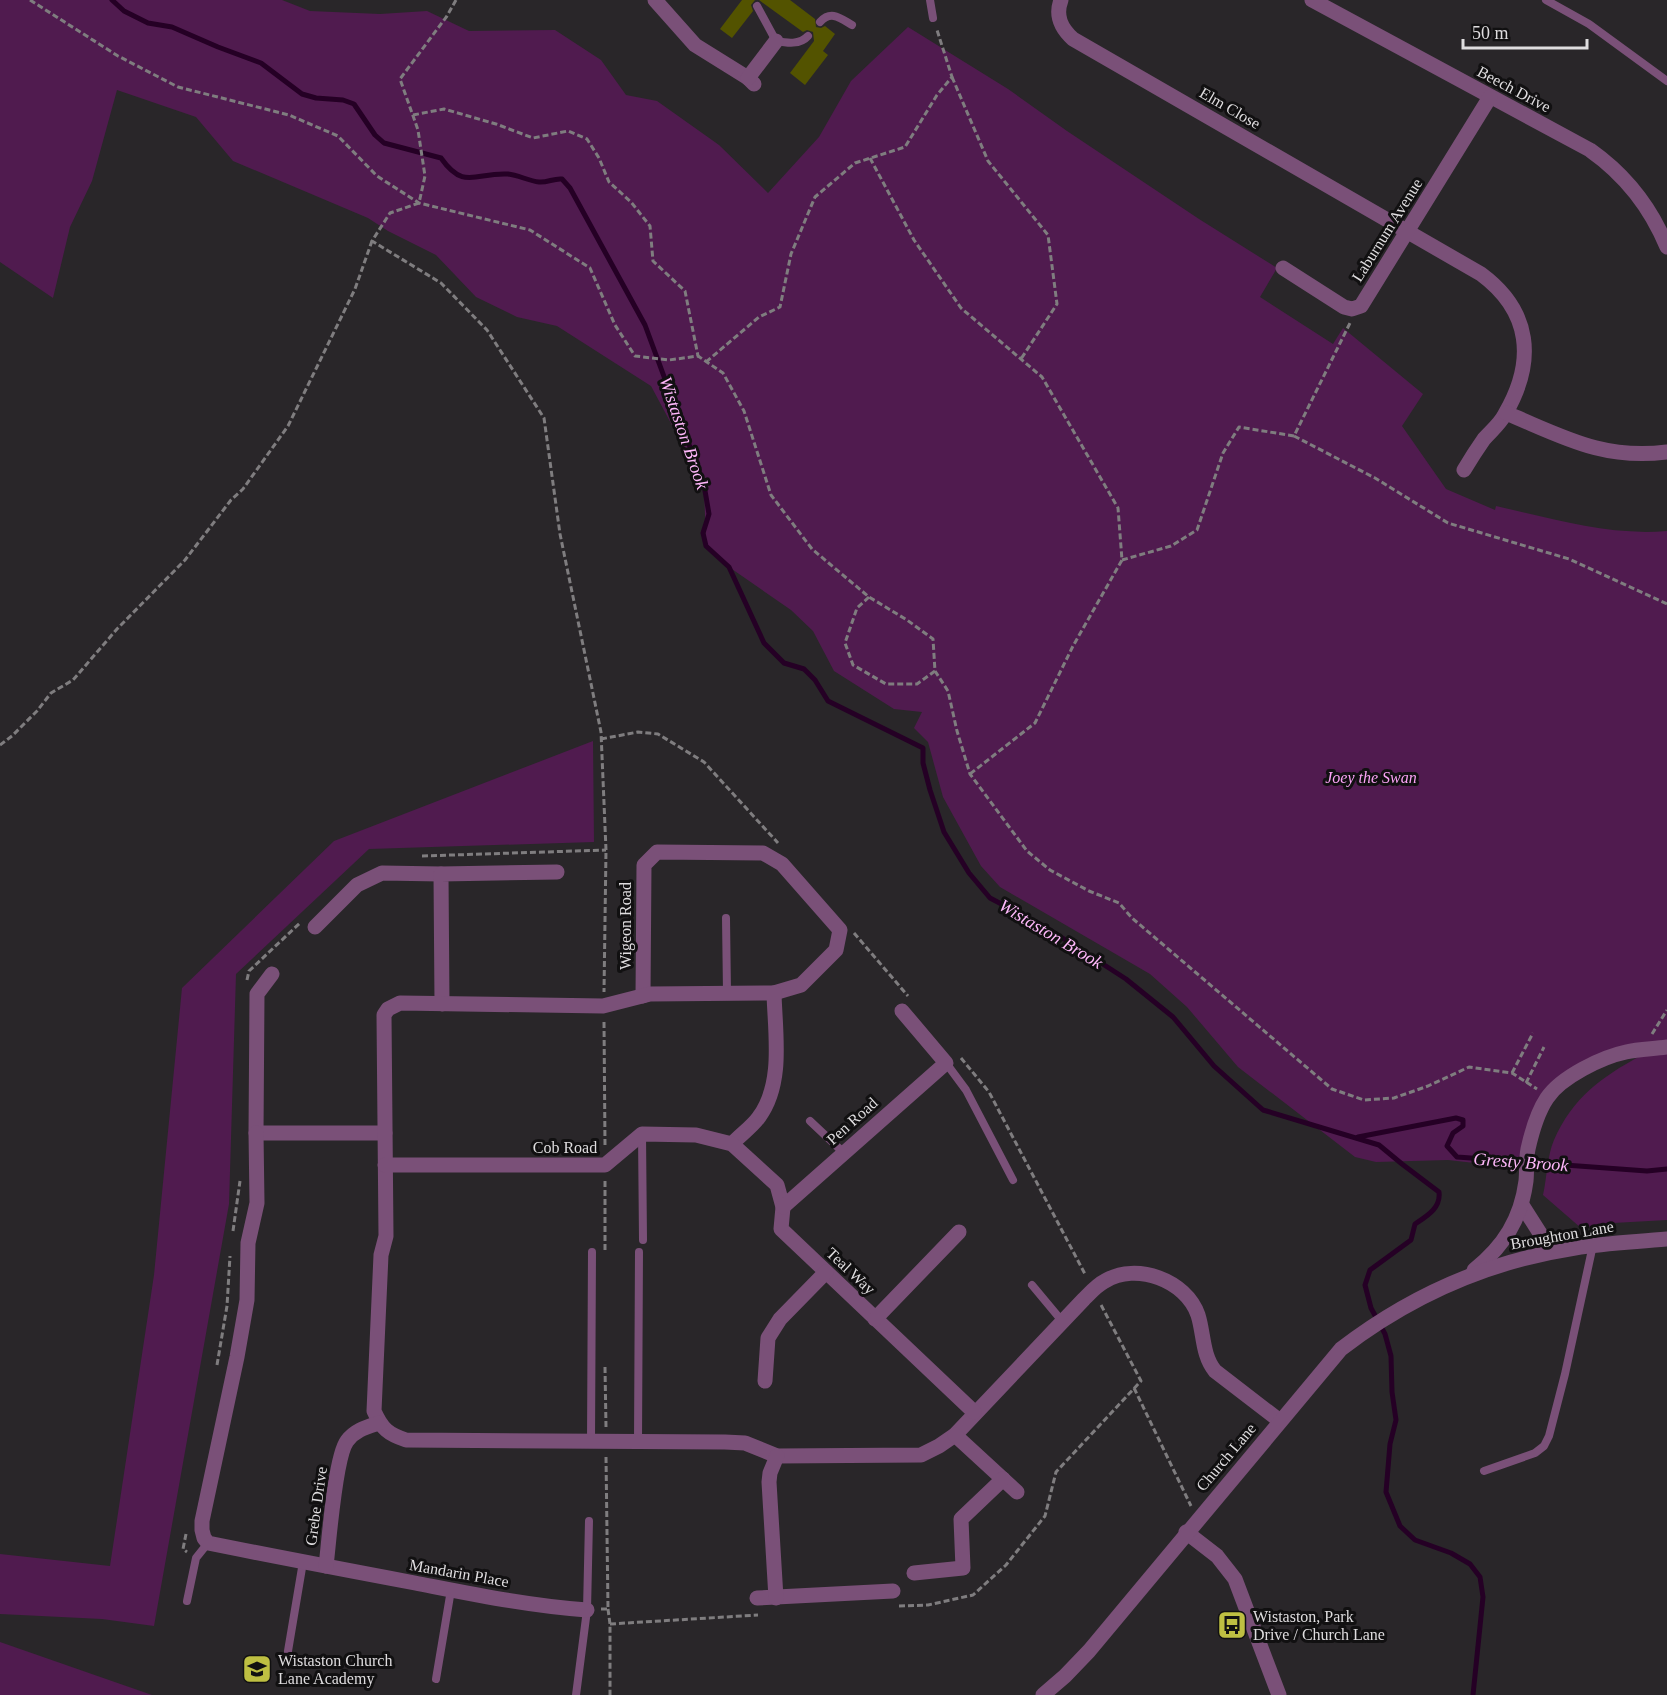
<svg xmlns="http://www.w3.org/2000/svg" width="1667" height="1695" font-family="'Times New Roman',serif">
<rect width="100%" height="100%" fill="#292629"/>
<g fill="#501b4f">
<path d="M0,0H282L310,11L380,14L427,11L469,31L555,30L601,60L626,95L657,101L719,145L768,193L819,137L851,81L908,27L1008,89L1067,131L1199,219L1277,268L1260,297L1333,344L1343,328L1423,394L1402,426L1446,489L1495,510L1496,506C1553,519 1609,536 1667,531V1220L1613,1223L1581,1228L1543,1195C1547,1178 1547,1156 1554,1140C1573,1097 1602,1077 1640,1056L1625,1053L1549,1095L1528,1151L1519,1168L1448,1160L1376,1162L1355,1157L1238,1067L1187,1007L1150,974L1000,887L981,866L943,797L928,742L914,728L922,712L894,709L834,671L813,631L791,610L729,567L706,546L704,485L651,386L557,326L517,317L476,297L436,255L388,231L368,218L233,161L196,117L117,90L92,181L70,227L53,298L0,262Z"/>
<path d="M593,741L594,842L369,849L236,974L229,1204L154,1626L102,1619L0,1614V1554L110,1566L154,1275L182,988L334,841Z"/>
<path d="M0,1642L152,1695H0Z"/>
</g>
<g fill="none" stroke-linecap="round" stroke-linejoin="round">
<g stroke="#250025" stroke-width="5">
<path d="M112,0L124,11L148,23L172,27L218,47L261,63L302,94L316,98L343,100L354,104L375,135L384,143L441,158C464,191 476,172 508,174C518,175 529,181 539,182C547,183 554,178 562,179L570,188L645,325L704,485L709,514L703,533L706,546L729,567L764,643L784,663L804,669L815,680L828,701L923,748V763L930,790L944,832L969,873L990,898L1047,928L1126,979L1173,1017L1214,1066L1263,1110L1379,1145L1402,1164L1439,1192C1441,1208 1427,1216 1415,1224L1411,1240L1370,1270L1365,1285L1371,1308L1385,1334L1391,1356L1392,1392L1396,1420L1390,1444L1386,1492L1400,1526L1415,1540L1451,1553L1470,1564L1480,1577L1483,1597L1473,1695"/>
<path d="M1358,1137L1456,1118L1463,1120V1126L1453,1133L1447,1146L1457,1157L1647,1171L1667,1169"/>
</g>
</g>
<g fill="#535300">
<path d="M742,0H755L751,5L753,11L732,38L720,29Z"/>
<path d="M759,0H790L815,19L816,27L821,28L825,26L835,34L823,51L828,55L805,85L790,73L814,41L813,32L807,30L803,32Z"/>
</g>
<g fill="none" stroke-linecap="round" stroke-linejoin="round">
<g stroke="#7f7d7f" stroke-width="3" stroke-dasharray="6 3" stroke-linecap="butt">
<path d="M30,0L118,56L178,87L289,115L338,136L377,176L419,203L530,230L590,268L615,325L635,356L669,360L698,356L723,373L744,411L771,495L812,549L869,597L907,620L933,639L935,671L948,691L957,731L970,774L1027,851L1050,870L1089,891L1119,903L1132,918L1332,1089L1364,1100L1394,1098L1428,1086L1469,1067L1512,1073L1537,1089"/>
<path d="M456,0L447,16L400,79L418,130L425,176L419,203L390,213L372,241L441,283L487,330L544,418L560,534L601,732L606,850L604,992"/>
<path d="M952,77L988,161L1048,235L1057,304L1021,359"/>
<path d="M413,115L444,109L496,124L533,138L568,131L587,139L599,158L609,182L631,202L650,226L653,261L685,291L698,356"/>
<path d="M870,158L914,240L961,308L1042,377L1118,508L1122,560L1073,646L1035,723L970,774"/>
<path d="M706,362L759,317L780,307L791,254L815,197L855,163L905,147L937,95L952,77L937,30"/>
<path d="M1294,436L1375,478L1448,523L1569,559L1667,604"/>
<path d="M1122,560L1171,546L1197,530L1223,453L1239,427L1294,436L1350,323"/>
<path d="M869,597L857,608L845,643L853,665L886,684H917L935,671"/>
<path d="M601,739L638,732L658,734L704,762L778,843"/>
<path d="M0,745L12,736L37,711L51,693L73,680L117,629L185,560L231,500L243,489L288,426L355,289L372,241"/>
<path d="M422,856L606,850"/>
<path d="M854,933L908,996"/>
<path d="M247,980L249,971L301,922"/>
<path d="M604,1022L605,1145"/>
<path d="M1652,1034L1667,1010"/>
<path d="M961,1058L989,1092L1086,1276"/>
<path d="M1512,1073L1533,1033"/>
<path d="M1526,1083L1544,1047"/>
<path d="M605,1181V1250"/>
<path d="M233,1231L240,1181"/>
<path d="M217,1365L227,1306L230,1256"/>
<path d="M605,1367L606,1427"/>
<path d="M1134,1388L1191,1506"/>
<path d="M186,1534L183,1549L187,1552"/>
<path d="M899,1606L928,1605L973,1595L1006,1565L1045,1516L1056,1472L1141,1381L1100,1303"/>
<path d="M601,1609H608L606,1457"/>
<path d="M608,1609L610,1624V1695"/>
<path d="M610,1624L758,1615"/>
</g>
<g stroke="#7a5078" stroke-width="8">
<path d="M930,0L933,18"/>
<path d="M1546,0L1589,24L1667,81"/>
<path d="M757,6L776,41C787,43 800,45 808,36"/>
<path d="M820,22C831,10 840,18 852,25"/>
<path d="M726,918L727,993"/>
<path d="M946,1063L966,1090L1013,1180"/>
<path d="M810,1121L844,1153"/>
<path d="M642,1134L643,1240"/>
<path d="M1032,1285L1062,1321"/>
<path d="M591,1441L592,1252"/>
<path d="M638,1441L639,1252"/>
<path d="M1484,1471L1535,1453L1544,1446L1549,1436L1565,1374L1593,1245"/>
<path d="M187,1601L196,1558L208,1543"/>
<path d="M288,1651L303,1562"/>
<path d="M436,1679L451,1590"/>
<path d="M576,1695L587,1610L589,1521"/>
</g>
<g stroke="#7a5078" stroke-width="15">
<path d="M655,0L695,45L748,78L754,84"/>
<path d="M1061,0C1055,16 1061,28 1073,39L1481,274C1531,311 1536,361 1505,414C1500,424 1491,431 1484,439C1477,449 1470,460 1464,470"/>
<path d="M1312,0L1590,150C1624,174 1651,208 1667,247"/>
<path d="M748,78L776,41"/>
<path d="M1283,268L1344,307L1352,309L1361,306L1490,97"/>
<path d="M1506,413C1564,437 1602,460 1667,452"/>
<path d="M315,927L357,885L382,873L441,874"/>
<path d="M272,974L257,994L256,1133H385"/>
<path d="M643,996L644,865L657,852L763,853L782,864L840,930L836,950L801,985L774,993"/>
<path d="M442,1004L441,874L557,872"/>
<path d="M256,1133L257,1203L248,1243L247,1300L237,1357L202,1521V1530L204,1538L208,1543C277,1557 346,1570 415,1583C472,1594 529,1606 587,1610"/>
<path d="M732,1144C740,1135 752,1127 759,1117C784,1083 775,1033 774,993L650,994L603,1006L400,1003L388,1009L384,1015L386,1236L381,1255L374,1411C382,1429 388,1434 406,1440L725,1442L745,1443L777,1456L921,1455L939,1446L955,1435L1084,1299C1090,1293 1097,1285 1105,1281C1136,1262 1186,1280 1198,1315C1204,1334 1202,1355 1215,1371L1280,1421"/>
<path d="M385,1165H605L642,1134L696,1135L732,1144L777,1185L783,1207L781,1229L974,1412"/>
<path d="M783,1207L946,1063L902,1011"/>
<path d="M875,1319L959,1232"/>
<path d="M765,1381L768,1338L780,1319L826,1272"/>
<path d="M955,1435L1017,1492"/>
<path d="M326,1566C329,1542 335,1457 347,1441C355,1430 367,1427 379,1423"/>
<path d="M914,1573L963,1568L961,1519L1003,1479"/>
<path d="M757,1598L893,1591"/>
<path d="M776,1598L769,1482L770,1473L777,1456"/>
</g>
<g stroke="#7a5078" stroke-width="15">
<path d="M1522,1205L1543,1238L1570,1247"/>
<path d="M1474,1270C1504,1246 1521,1219 1526,1181C1527,1171 1526,1159 1528,1149C1532,1131 1537,1113 1547,1098C1561,1077 1602,1057 1626,1052C1639,1049 1653,1049 1667,1047"/>
<path d="M1186,1532L1217,1556L1235,1579L1279,1695"/>
<path d="M1043,1695L1065,1676L1089,1651L1341,1349C1410,1296 1490,1261 1575,1248C1606,1243 1636,1242 1667,1239"/>
</g>
</g>
<defs>
<g id="bus-square" transform="scale(1.5)"><rect x="-9" y="-9" width="18" height="18" rx="4" fill="#bebf42" stroke="#111011"/><path d="M-5-6H5V4H4V6H2V4H-2V6H-4V4H-5ZM-3.5-4V0h7V-4ZM-3.5 1.2v1.5H-2V1.2ZM2 1.2v1.5H3.5V1.2Z" fill="#111"/></g>
<g id="school-square" transform="scale(1.5)"><rect x="-9" y="-9" width="18" height="18" rx="4" fill="#bebf42" stroke="#111011"/><path d="M0-5L7-2L0 1L-7-2ZM-4 1L0 2.5L4 1V4Q0 6-4 4Z" fill="#111"/></g>
</defs>
<g fill-rule="evenodd">
<use href="#bus-square" x="1232" y="1625"/>
<use href="#school-square" x="257" y="1669"/>
</g>
<g text-anchor="middle" dominant-baseline="central" stroke-width="6" stroke-linejoin="round" paint-order="stroke">
<g font-size="16" fill="#dfdddf" stroke="#111011">
<text transform="translate(1514 89) rotate(28)">Beech Drive</text>
<text transform="translate(1230 108) rotate(30)">Elm Close</text>
<text transform="translate(1387 230) rotate(-58)">Laburnum Avenue</text>
<text transform="translate(625 926) rotate(-90)">Wigeon Road</text>
<text transform="translate(852 1121) rotate(-42)">Pen Road</text>
<text x="565" y="1147">Cob Road</text>
<text transform="translate(1562 1235) rotate(-10)">Broughton Lane</text>
<text transform="translate(851 1271) rotate(43)">Teal Way</text>
<text transform="translate(1226 1457) rotate(-50)">Church Lane</text>
<text transform="translate(316 1506) rotate(-82)">Grebe Drive</text>
<text transform="translate(459 1573) rotate(10)">Mandarin Place</text>
</g>
<g font-size="16" font-style="italic" fill="#fba3f6" stroke="#111011">
<text x="1371" y="777">Joey the Swan</text>
</g>
<g font-size="16" fill="#dfdddf" stroke="#111011" text-anchor="start">
<text x="1253" y="1616">Wistaston, Park<tspan x="1253" dy="18">Drive / Church Lane</tspan></text>
<text x="278" y="1660">Wistaston Church<tspan x="278" dy="18">Lane Academy</tspan></text>
</g>
<g font-size="18" font-style="italic" fill="#feb7fa" stroke="#111011">
<text transform="translate(684 433) rotate(71)">Wistaston Brook</text>
<text transform="translate(1051 934) rotate(31)">Wistaston Brook</text>
<text transform="translate(1521 1162) rotate(4)">Gresty Brook</text>
</g>
</g>
<path d="M1463 39v9h124v-9" fill="none" stroke="#dfdddf" stroke-width="3"/>
<text x="1472" y="39" font-size="18" fill="#dfdddf" stroke="#111011" stroke-width="4.5" paint-order="stroke">50 m</text>
</svg>
